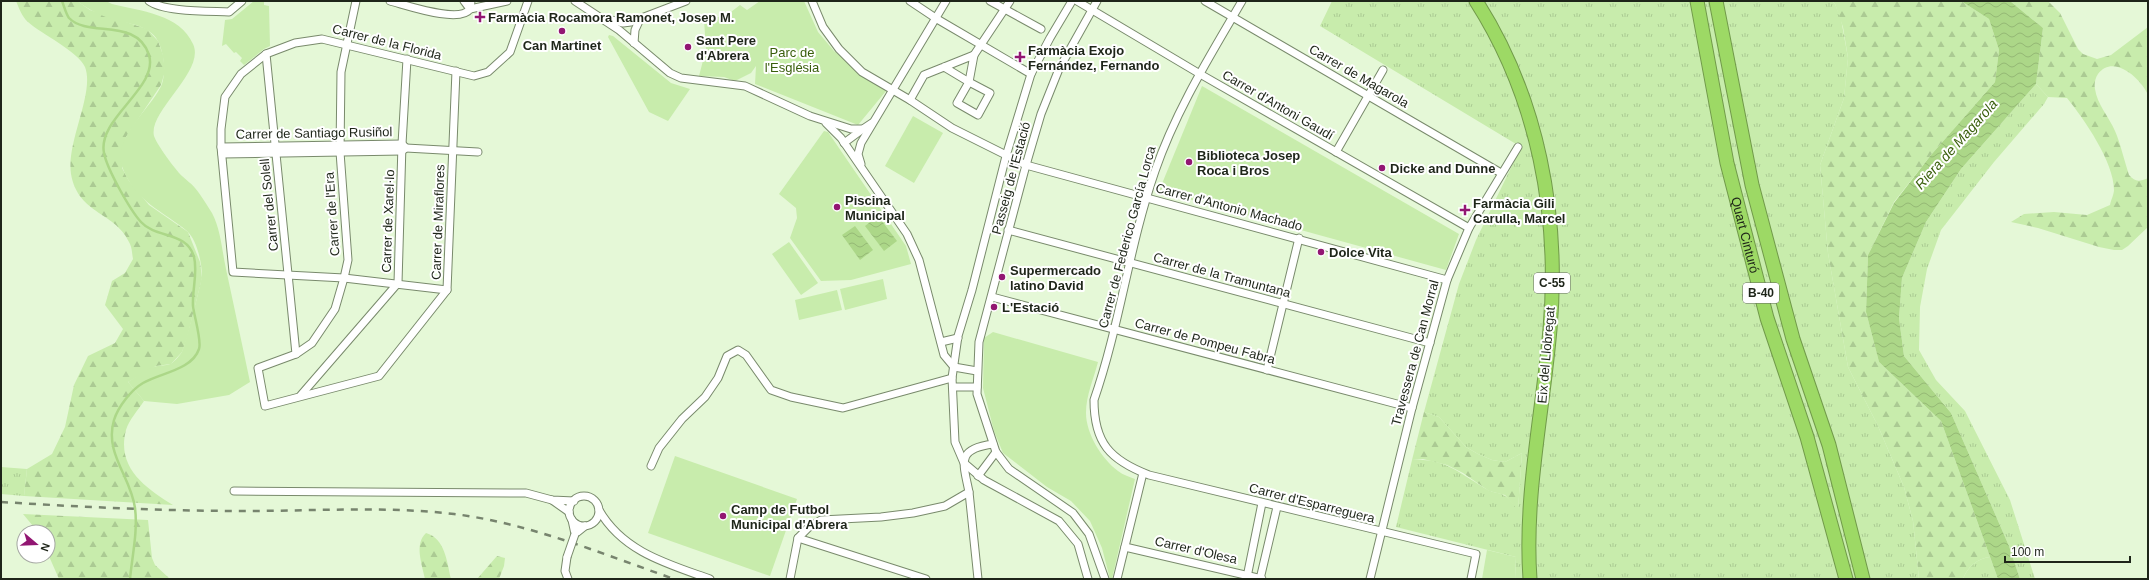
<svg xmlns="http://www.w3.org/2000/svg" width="2149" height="580" font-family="Arial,sans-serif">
<defs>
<pattern id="grass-tufts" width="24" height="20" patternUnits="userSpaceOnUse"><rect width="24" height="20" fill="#c8ecac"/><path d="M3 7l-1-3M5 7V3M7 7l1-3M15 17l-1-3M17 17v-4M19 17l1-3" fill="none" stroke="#abca93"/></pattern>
<pattern id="forest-firs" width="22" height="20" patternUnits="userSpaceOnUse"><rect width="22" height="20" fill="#c8ecac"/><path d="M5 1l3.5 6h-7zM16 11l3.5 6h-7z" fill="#abca93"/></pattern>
<pattern id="water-waves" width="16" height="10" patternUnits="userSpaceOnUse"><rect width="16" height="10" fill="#acd788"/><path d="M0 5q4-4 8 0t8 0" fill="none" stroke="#94b875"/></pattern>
</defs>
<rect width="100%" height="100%" fill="#e5f8d7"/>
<g fill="url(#grass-tufts)">
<path d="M1332,1H1832L1835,4L1841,19L1848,58L1844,98L1820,165L1828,253L1848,367L1878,426L1904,487L1913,521L1919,579H1515L1516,557L1396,527L1412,460C1447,458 1461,475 1488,490C1493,493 1500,492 1505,496C1510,499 1514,505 1518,509L1522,453L1505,462L1492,460L1478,454L1466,447L1439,417L1424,412L1459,284L1476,240L1521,147L1320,26Z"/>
<path d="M2036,84L2048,97L2044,104L1994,162L1941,230L1927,269L1920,307L1919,350L1936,380L1965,411L2010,500L2035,579H2020L2009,546L1951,413L1904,356L1899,318L1902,278L1926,222L1961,169Z"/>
<path d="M1,467L27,469L24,496L1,494Z"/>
<path d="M1990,557L1998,579H1963C1967,567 1978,558 1990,557Z"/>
</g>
<g fill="url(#forest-firs)">
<path d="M16,1H77L90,10L147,29L158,41L163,55L165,71L161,85L126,137L122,168L129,181L149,205L188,232L200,262L202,278L187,338L182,352L171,364L156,366L128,382L144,401C138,410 129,420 126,430C116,468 146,488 173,505L24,496L27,469L52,454L65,427L74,385L88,356L115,343L123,329L105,305L112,281L125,273L133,259C132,254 132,248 130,244C117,212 78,215 71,174C66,142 95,93 85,67C78,51 41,34 28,22C22,17 19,8 16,1Z"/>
<path d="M1832,1H1961L1989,19L1999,50L1995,82L1931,155L1894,202L1868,255L1866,312L1879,362L1941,421L1990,557C1978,558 1967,567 1963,579H1919L1913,521L1904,487L1878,426L1848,367L1828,253L1820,165L1844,98L1848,58L1843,27L1835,4Z"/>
<path d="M2010,1H2048L2060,13L2078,49L2083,54L2097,59L2111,55L2148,27V95C2142,80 2114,53 2098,74C2095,78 2094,85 2095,89C2097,104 2109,117 2115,131C2120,142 2125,163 2129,175C2135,182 2139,182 2148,178V227L2128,246L2122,250H2114L2099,247L2038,228L2011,222L2024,214L2054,212L2087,215L2110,205C2111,200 2114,194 2114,190C2114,162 2084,119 2067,98L2048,97L2036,84L2043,28Z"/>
<path d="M1424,412L1439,417L1466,447L1478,454L1492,460L1505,462L1522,453L1518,510L1505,495L1489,491L1463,473L1447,465L1423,459L1412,460Z"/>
<path d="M23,514L148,520L152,558L155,565L170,579H59L48,554V532H38Z"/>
<path d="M426,533C445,538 447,562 451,579H425C422,564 414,544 426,533Z"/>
<path d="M497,556L505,558L504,566L499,579H477Z"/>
</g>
<g fill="#c8ecac">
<path d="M77,1H106L112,4C140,11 180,14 193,44C206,71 148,111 154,136C157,145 175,169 182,176C186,180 191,183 195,188C201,195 207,205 212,213C221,230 222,251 226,269C234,306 242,344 250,382L229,395L177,404L144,401L128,382C137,376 146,369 157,366C161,365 168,366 172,363C175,361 180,355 182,352C185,346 201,284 202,276C202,263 197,240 187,231C163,211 136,202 123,169C110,139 153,107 162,84C166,70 164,56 159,43C152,27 133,24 118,21C103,17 89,10 77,1Z"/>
<path d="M254,1H264V5L269,6L270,46L264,49L244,65L240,61L242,58L236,52L234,53L226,44L222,46L225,20L232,19Z"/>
<path d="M760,1H804L818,32L834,51L886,91L858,125L755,84L756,66L751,73L735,81L724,77L699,76L706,49L704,20L727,15L740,5L747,10Z"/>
<path d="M609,35L613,36L671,83L690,89L668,121L649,112L608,37Z"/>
<path d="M1202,86L1459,234L1446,270L1159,191Z"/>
<path d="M913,116L943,133L914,183L885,166Z"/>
<path d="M824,131L828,132L906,246L911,264L851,280L821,281L790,238L797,218L796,208L779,194Z"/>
<path d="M789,242L818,283L801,295L772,254Z"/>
<path d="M883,279L887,299L845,310L840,289Z"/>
<path d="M837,290L842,310L799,320L795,300Z"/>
<path d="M993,332L1098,362C1094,378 1086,395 1086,413C1086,434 1102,459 1118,471C1123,475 1130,477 1135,479L1112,579H1110L1102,548L1090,521L1071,501L1047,487L1003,453L994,431L983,388L984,338Z"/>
<path d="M675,456L797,499L770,576L648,533Z"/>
<path d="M1487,550L1516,557L1515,579H1482Z"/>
</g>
<g fill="url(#water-waves)">
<path d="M1961,1H2010L2043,28L2036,84L1961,169L1926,222L1902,278L1899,318L1904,356L1951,413L2009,546L2020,579H1998L1941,421L1879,362L1866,312L1868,255L1894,203L1931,155L1995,82L1999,50L1989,19Z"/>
<path d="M878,216L897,241L884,251L865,226Z"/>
<path d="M855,226L873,250L860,260L842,235Z"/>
</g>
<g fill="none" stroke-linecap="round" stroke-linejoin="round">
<path stroke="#acd788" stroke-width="2.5" d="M62,1C64,6 66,14 69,18C88,38 137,17 149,55C159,88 97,118 104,153C107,169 130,210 141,222C156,239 187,231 194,257C198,272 192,290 193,306C194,316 202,341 199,349C192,370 160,373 143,383C131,390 118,407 114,420C104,453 131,477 135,508C138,531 132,557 130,579"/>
<g stroke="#798a6c" stroke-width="9">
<g id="street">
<path d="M149,1C163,12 210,11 229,12L242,1"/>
<path d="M356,1L341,72L340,152L348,260L344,278L335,309L312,343L296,354L258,368L265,406L379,376L447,290L456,71"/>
<path d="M390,1C406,5 460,24 470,9L507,1"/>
<path d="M464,1L470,9"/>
<path d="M575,1L619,30L670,73L681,78L745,86L810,116L851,129H863L872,123"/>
<path d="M812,1L823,27L839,49L862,72L910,100L952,128L1026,165L1447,280"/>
<path d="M910,1L937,19L1031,74"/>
<path d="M990,1L1041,29"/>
<path d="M1072,1L1050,38L1031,74L1006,156L972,290L958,336L952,378L955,442L964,463L984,480L1059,521L1078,544L1088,579"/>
<path d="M1077,1L1200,74L1469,228"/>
<path d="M1097,1L1059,69L1041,114L1026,165L979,342L977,394L996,452L1009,469L1073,513L1089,534L1105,579"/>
<path d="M1205,1L1501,173"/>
<path d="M1242,1C1210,56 1176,110 1155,171C1129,246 1120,325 1094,400C1094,443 1110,460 1149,475L1476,554L1471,579"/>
<path d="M470,9L471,1"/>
<path d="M604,18L623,23L631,22L686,1"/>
<path d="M634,43L635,30L640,19"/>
<path d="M266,54L296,354"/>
<path d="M974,55L1010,1"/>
<path d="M969,82L990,93L978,115L957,103Z"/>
<path d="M910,100L924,75L974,55L969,82L944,67"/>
<path d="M826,123L841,138L907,234L919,260L944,355L954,367"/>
<path d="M844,143L863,129"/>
<path d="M221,147L402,144L406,148L402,151L222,154"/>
<path d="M406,148L478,152"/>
<path d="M1336,152L1383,70"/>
<path d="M861,164L858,154L861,143L946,1"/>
<path d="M1008,230L1430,343"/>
<path d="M447,290L344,278L233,272L221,147V129L225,97L241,74L266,54L295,43L322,39L474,76L488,72L510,52L528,1"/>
<path d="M992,297L1412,408"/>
<path d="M941,342L958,338"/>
<path d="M954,367L977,371"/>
<path d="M1267,370L1299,238"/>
<path d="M953,387H977"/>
<path d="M301,395L398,283L402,144L407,59"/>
<path d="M651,466L659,448L682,419L705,397L718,378L727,356L738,350L746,355L771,390L791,397L843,408L952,378"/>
<path d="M978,476L996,452"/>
<path d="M234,491L526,493L552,500L574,501"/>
<path d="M969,492L978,579"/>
<circle cx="584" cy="511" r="15"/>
<path d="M552,500L569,512"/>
<path d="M599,510C623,552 668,564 710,579"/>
<path d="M572,520L575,534L585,526"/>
<path d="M798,538L926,579"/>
<path d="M1125,547L1262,579"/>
<path d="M567,557L565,571L568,579"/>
<path d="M1247,577L1262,503"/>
<path d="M790,579L798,538L808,528L821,520L881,517L913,513L945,506L969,492C963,462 956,449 993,444"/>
<path d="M1117,579L1143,473"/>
<path d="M1260,579L1277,507"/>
<path d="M1370,579L1412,408L1447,280L1469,228L1518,147"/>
</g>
</g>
<g stroke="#719a4a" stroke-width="15">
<g id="highway">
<path d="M1476,1C1538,98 1560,215 1550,329C1543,412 1524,496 1530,579"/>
<path id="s1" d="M1697,1L1727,163L1767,318L1807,437L1846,579"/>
<path d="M1716,1L1752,185L1793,339L1829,445L1863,579"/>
</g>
</g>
<use href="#street" stroke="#fff" stroke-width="7"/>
<use href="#highway" stroke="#9dd965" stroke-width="13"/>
<path stroke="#77846e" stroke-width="2.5" stroke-dasharray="7 7" stroke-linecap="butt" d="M1,502C82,507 163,511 244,511C314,511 385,506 454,514C528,523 603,554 674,579"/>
<g stroke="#798a6c" stroke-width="9" stroke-linecap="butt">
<path id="street-bridge" d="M567,557L575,534"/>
</g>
<use href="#street-bridge" stroke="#fff" stroke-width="7"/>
</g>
<g fill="#921672" stroke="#fff" stroke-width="1.5">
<path d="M478 11h4v4h4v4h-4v4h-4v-4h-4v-4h4z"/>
<circle cx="562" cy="31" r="4"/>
<circle cx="688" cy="47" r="4"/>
<path d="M1018 51h4v4h4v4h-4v4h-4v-4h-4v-4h4z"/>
<circle cx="1189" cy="162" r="4"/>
<circle cx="1382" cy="168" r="4"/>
<circle cx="837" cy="207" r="4"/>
<path d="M1463 204h4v4h4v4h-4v4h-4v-4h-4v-4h4z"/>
<circle cx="1321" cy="252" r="4"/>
<circle cx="1002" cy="277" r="4"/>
<circle cx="994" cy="307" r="4"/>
<circle cx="723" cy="516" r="4"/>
</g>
<g text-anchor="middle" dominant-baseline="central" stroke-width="4" stroke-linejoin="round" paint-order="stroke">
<g fill="#fff" stroke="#62665e" stroke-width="1">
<rect x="1534" y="273" width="36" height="20" rx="3"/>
<rect x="1743" y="283" width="36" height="20" rx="3"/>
</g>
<g font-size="12" font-weight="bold" fill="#1e2519">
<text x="1552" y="283">C-55</text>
<text x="1761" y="293">B-40</text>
</g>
<g font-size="13" font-weight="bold" fill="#1e2519" stroke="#fff" text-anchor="start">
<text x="488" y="17">Farmàcia Rocamora Ramonet, Josep M.</text>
<text x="696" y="40">Sant Pere<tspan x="696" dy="15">d'Abrera</tspan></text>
<text x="562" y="45" text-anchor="middle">Can Martinet</text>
<text x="1028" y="50">Farmàcia Exojo<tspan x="1028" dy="15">Fernández, Fernando</tspan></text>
<text x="1197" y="155">Biblioteca Josep<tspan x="1197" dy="15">Roca i Bros</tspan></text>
<text x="1390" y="168">Dicke and Dunne</text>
<text x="845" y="200">Piscina<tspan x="845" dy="15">Municipal</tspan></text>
<text x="1473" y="203">Farmàcia Gili<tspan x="1473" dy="15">Carulla, Marcel</tspan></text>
<text x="1329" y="252">Dolce Vita</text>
<text x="1010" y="270">Supermercado<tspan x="1010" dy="15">latino David</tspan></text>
<text x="1002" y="307">L'Estació</text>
<text x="731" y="509">Camp de Futbol<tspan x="731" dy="15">Municipal d'Abrera</tspan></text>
</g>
<g font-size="13" fill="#1e2519" stroke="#fff">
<text transform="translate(387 42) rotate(14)">Carrer de la Florida</text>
<text transform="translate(1359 76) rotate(30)">Carrer de Magarola</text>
<text transform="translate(1278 105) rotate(30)">Carrer d'Antoni Gaudí</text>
<text transform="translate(314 133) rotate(-1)">Carrer de Santiago Rusiñol</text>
<text transform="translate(1011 178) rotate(-75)">Passeig de l'Estació</text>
<text transform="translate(269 205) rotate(-96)">Carrer del Solell</text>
<text transform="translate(1229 207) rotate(15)">Carrer d'Antonio Machado</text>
<text transform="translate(332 214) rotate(-94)">Carrer de l'Era</text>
<text transform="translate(388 221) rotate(-88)">Carrer de Xarel·lo</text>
<text transform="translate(438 222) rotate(-88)">Carrer de Miraflores</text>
<text stroke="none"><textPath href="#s1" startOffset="239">Quart Cinturó</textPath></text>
<text transform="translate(1127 237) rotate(-75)">Carrer de Federico García Lorca</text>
<text transform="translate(1222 275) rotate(15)">Carrer de la Tramuntana</text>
<text transform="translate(1205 341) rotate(15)">Carrer de Pompeu Fabra</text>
<text transform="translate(1415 353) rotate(-75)">Travessera de Can Morral</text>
<text transform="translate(1546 355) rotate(-85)">Eix del Llobregat</text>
<text transform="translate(1312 503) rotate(14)">Carrer d'Esparreguera</text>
<text transform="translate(1196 550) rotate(13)">Carrer d'Olesa</text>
</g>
<g font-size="13" fill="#395e0b" stroke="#fff">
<text x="792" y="52">Parc de<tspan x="792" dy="15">l'Església</tspan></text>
</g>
<g font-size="14" font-style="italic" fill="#3b600e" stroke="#fff">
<text transform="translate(1956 144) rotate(-48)">Riera de Magarola</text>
</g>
</g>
<rect width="2149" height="580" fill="none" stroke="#1e2519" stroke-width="4"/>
<g transform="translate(36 544) rotate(109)"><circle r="19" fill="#ffffff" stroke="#a5a8a3"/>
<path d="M0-3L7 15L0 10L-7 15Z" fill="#921672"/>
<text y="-6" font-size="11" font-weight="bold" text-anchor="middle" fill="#1e2519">N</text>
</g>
<path d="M2005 556v6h125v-6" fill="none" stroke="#1e2519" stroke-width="2"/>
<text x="2011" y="556" font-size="12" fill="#1e2519" stroke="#ffffff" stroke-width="3" paint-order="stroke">100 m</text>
</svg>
